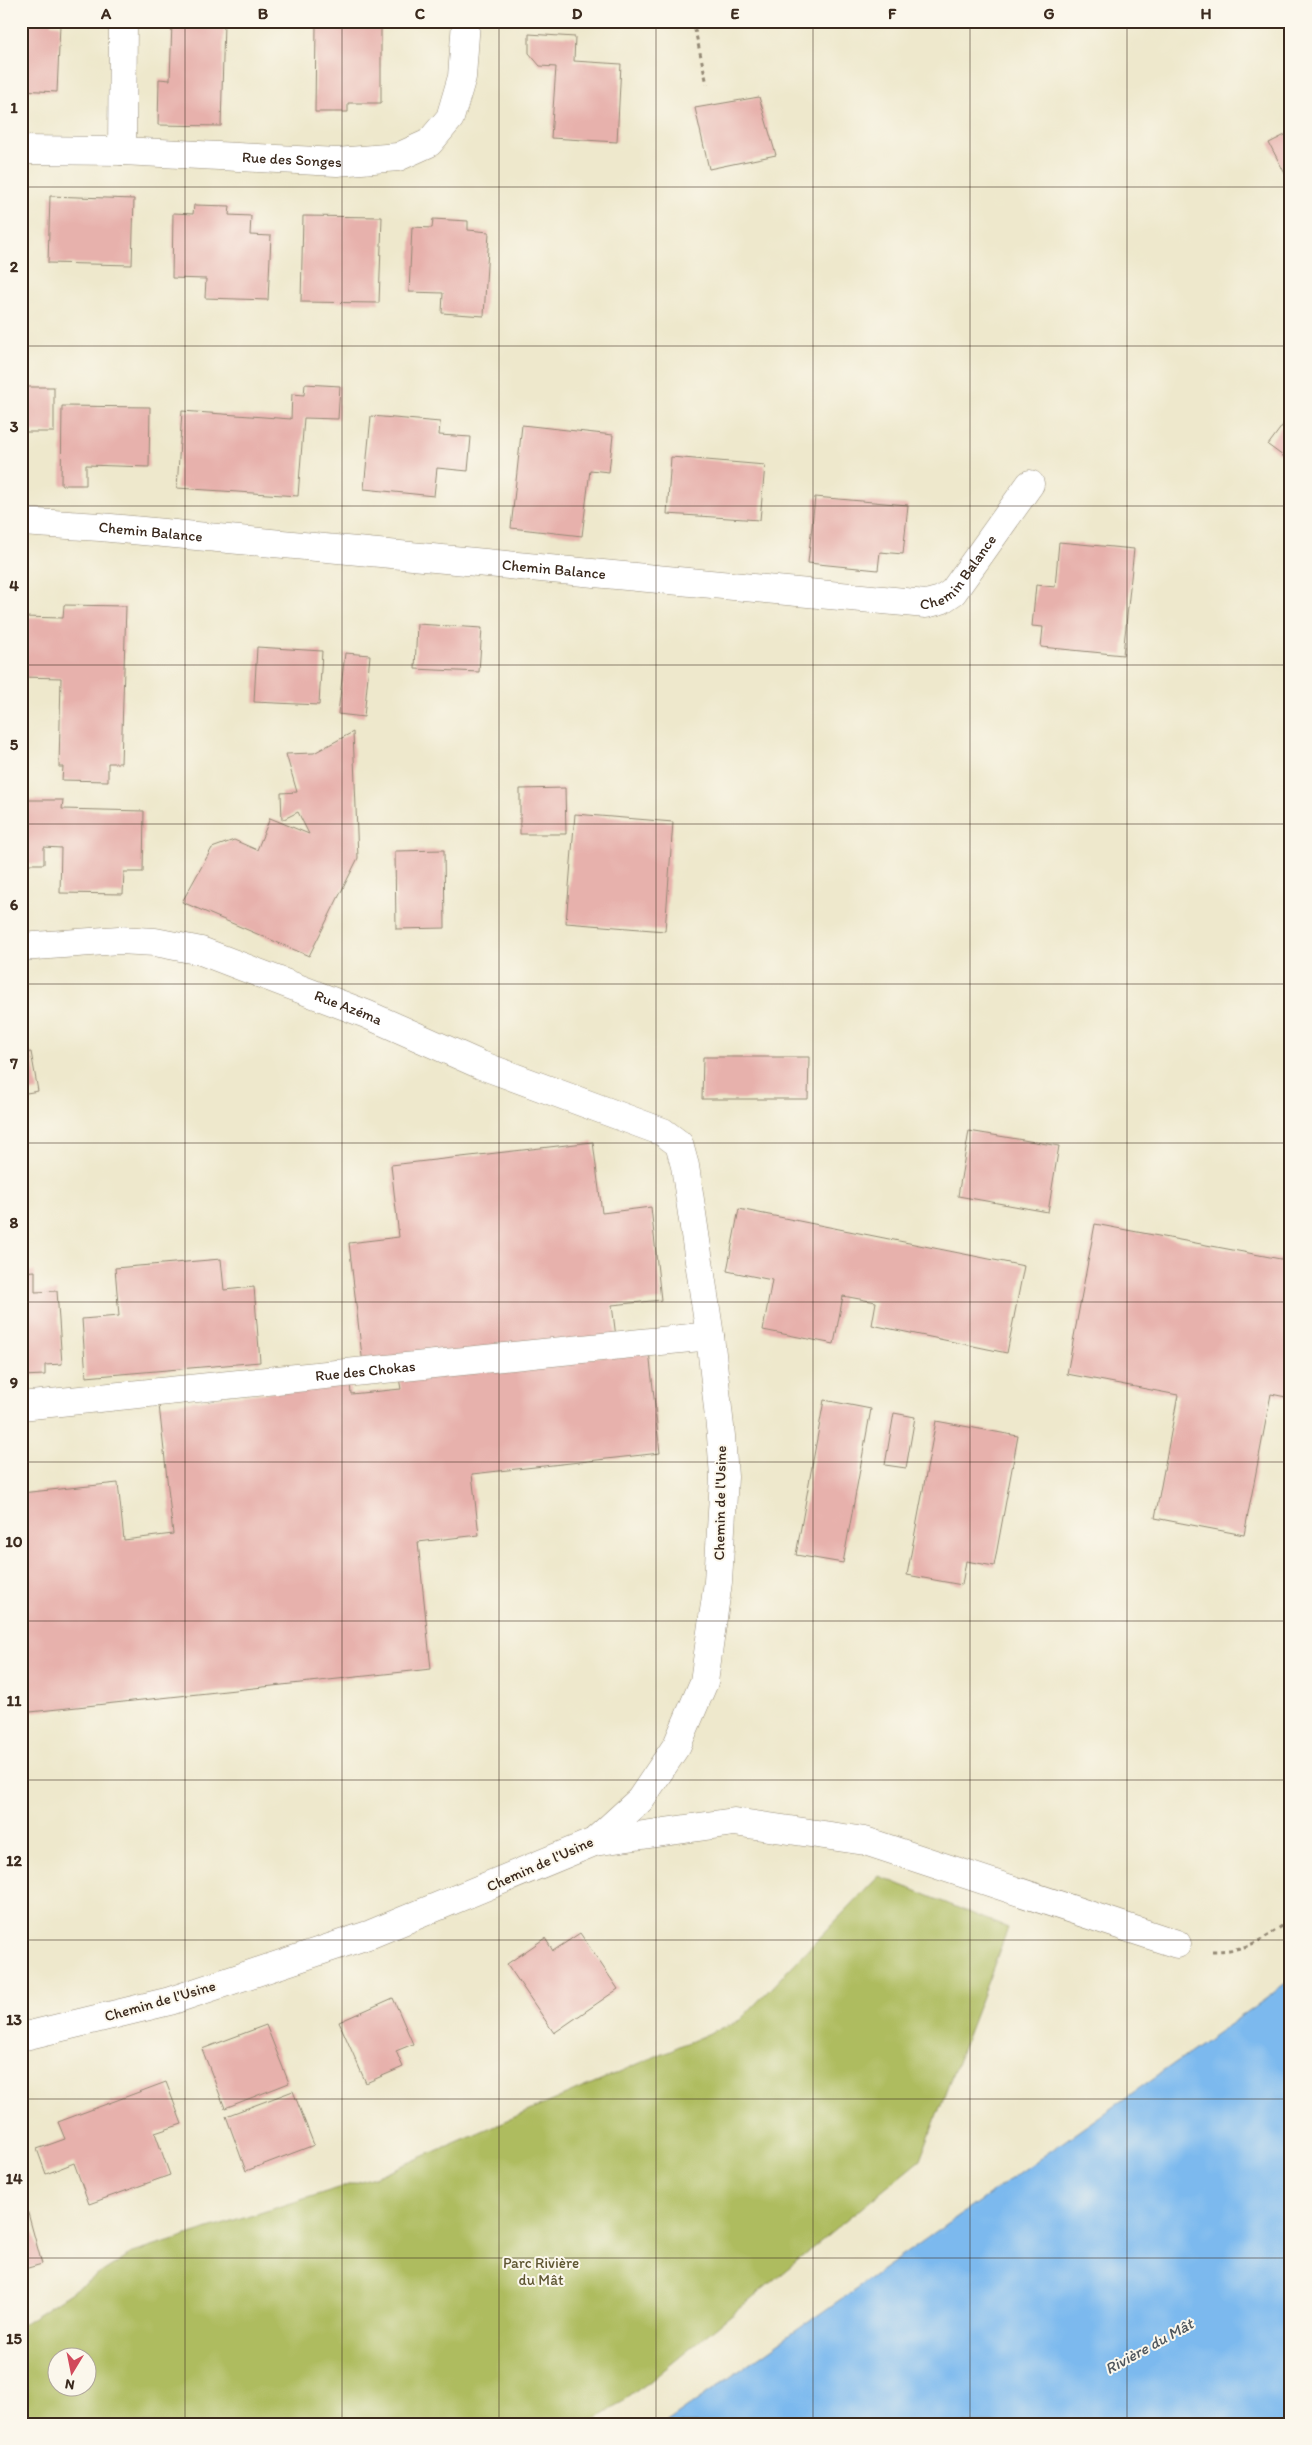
<svg xmlns="http://www.w3.org/2000/svg" width="1312" height="2445" font-family="Itim,sans-serif">
<rect width="100%" height="100%" fill="#fbf7ec"/>
<filter id="ink" filterUnits="userSpaceOnUse"><feTurbulence type="fractalNoise" baseFrequency=".02" numOctaves="2"/><feDisplacementMap in="SourceGraphic" scale="10" xChannelSelector="R" yChannelSelector="G"/><feConvolveMatrix kernelMatrix="1 2 1 2 8 2 1 2 1" color-interpolation-filters="sRGB"/></filter>
<filter id="wash" filterUnits="userSpaceOnUse"><feTurbulence type="fractalNoise" baseFrequency=".0096" numOctaves="4" result="noise"/><feDisplacementMap in="SourceGraphic" scale="20" xChannelSelector="R" yChannelSelector="G"/><feGaussianBlur stdDeviation="1.12" result="paint"/><feColorMatrix in="noise" values="0 0 0 0 0 0 0 0 0 0 0 0 0 0 0 0 0 1.4 0 .05"/><feComposite in="paint" operator="in"/></filter>
<g filter="url(#wash)">
<rect width="100%" height="100%" fill="#eee8cc"/>
<path fill="#aebc5f" stroke="#74733e" fill-rule="evenodd" d="M879,1876L1008,1928L920,2160L648,2383L589,2424H21V2325L130,2254L380,2175L740,2020ZM58,2358H88V2388H58Z"/>
<path fill="#7bb9ee" stroke="#5b7286" d="M1291,1981V2424H664Z"/>
<g id="blocks">
<g fill="#e7b1ac">
<path d="M21,21H51V24L60,25L57,92L21,90Z"/>
<path d="M172,22L224,23L221,126L158,125L159,79L170,80Z"/>
<path d="M316,25H381V103H348V112H315Z"/>
<path d="M529,34L575,37L574,61L621,64L617,142L551,138L556,67L540,66L529,53Z"/>
<path d="M759,97L776,155L709,169L695,108Z"/>
<path d="M1291,132V185L1269,143Z"/>
<path d="M50,196L134,199L132,265L48,263Z"/>
<path d="M194,205L230,206L229,215L251,216L250,235L271,236L268,300L205,298L206,279L172,278L173,213L193,214Z"/>
<path d="M303,216L382,217L379,303L301,302Z"/>
<path d="M433,219L468,221V230L489,232L484,316L442,313L443,293L409,292L412,227L432,228Z"/>
<path d="M305,384L340,386L338,419L304,418L298,496L177,488L182,411L291,419L292,394L304,395Z"/>
<rect x="21" y="387" width="33" height="45"/>
<path d="M62,406L150,407L149,467L86,465V485H61Z"/>
<path d="M1291,414V462L1268,445Z"/>
<path d="M371,416L440,422L439,435L471,437L468,471L437,468L434,496L364,489Z"/>
<path d="M522,425L613,435L609,472L590,470L582,536L511,528Z"/>
<path d="M671,457L765,465L760,520L667,514Z"/>
<path d="M815,497L908,505L903,554L880,552L878,570L808,563Z"/>
<path d="M1059,542L1134,549L1123,655L1041,647L1043,627L1032,626L1036,585L1055,587Z"/>
<path d="M64,605L126,606L121,763H108V781L62,780L63,767H59L61,678L21,677V617L63,618Z"/>
<path d="M417,624L482,628L479,672L415,669Z"/>
<path d="M257,647L322,651L319,705L254,702Z"/>
<path d="M345,653L370,655L364,717L338,714Z"/>
<path d="M353,732L358,858L309,956L182,902L212,848L234,840L257,850L270,818L309,834L298,812L282,820L281,793L297,792L286,754L314,753Z"/>
<path d="M565,788L566,834H520V789Z"/>
<path d="M22,800H63L62,809L144,811L143,872H124L123,894L60,893L61,848L44,847V864H21Z"/>
<path d="M575,814L673,822L665,931L566,923Z"/>
<path d="M444,850L445,928L396,929L395,851Z"/>
<path d="M31,1052L38,1091L21,1094V1054Z"/>
<path d="M703,1057H809L808,1099H702Z"/>
<path d="M969,1131L1059,1146L1048,1212L958,1196Z"/>
<path d="M593,1142L602,1213L651,1207L661,1300L612,1305L616,1337L363,1365L349,1243L399,1237L391,1165Z"/>
<path d="M739,1209L1024,1266L1007,1353L872,1325L876,1302L843,1296L834,1344L763,1330L772,1280L727,1271Z"/>
<path d="M1095,1224L1291,1261V1398L1271,1394L1244,1535L1155,1518L1178,1395L1067,1374Z"/>
<path d="M221,1259L224,1290L254,1287L260,1362L86,1377L82,1319L119,1316L115,1268Z"/>
<path d="M35,1271V1292L57,1291L62,1364L45,1365V1375L21,1376V1272Z"/>
<path d="M649,1351L660,1453L472,1474L479,1535L418,1542L431,1669L21,1713V1493L118,1483L124,1540L173,1534L159,1405L350,1383L351,1394L401,1389L399,1378Z"/>
<path d="M824,1400L871,1409L843,1563L796,1555Z"/>
<path d="M894,1413L915,1417L906,1468L885,1465Z"/>
<path d="M936,1421L1018,1436L994,1566L966,1561L962,1585L907,1575Z"/>
<path d="M580,1933L618,1989L554,2033L507,1964L545,1938L553,1951Z"/>
<path d="M393,1998L413,2044L396,2051L403,2067L366,2083L339,2022Z"/>
<path d="M266,2025L289,2083L225,2108L202,2049Z"/>
<path d="M166,2082L182,2124L155,2133L170,2175L89,2204L74,2163L46,2174L37,2149L65,2139L58,2122Z"/>
<path d="M293,2091L314,2145L246,2171L226,2116Z"/>
<path d="M23,2195L42,2264L21,2270V2196Z"/>
</g>
</g>
</g>
<g filter="url(#ink)">
<use href="#blocks" fill-opacity="0" stroke="#948975" stroke-width="1"/>
<g fill="none" stroke-linecap="round" stroke-linejoin="round">
<g stroke="#948975" stroke-width="29">
<g id="minor">
<path id="s1" d="M21,150L122,151L337,162L398,157L429,143L450,118L462,77L466,21"/>
<path d="M122,151L123,21"/>
<path id="s2" d="M21,522L100,527L926,604L941,600L953,592L1030,484"/>
<path id="s3" d="M21,947L119,940L155,942L201,951L366,1014L481,1065L663,1132L679,1144L685,1166L710,1336L721,1436L724,1477L718,1582L704,1682L677,1745L640,1800L594,1842L371,1934L170,2001L21,2037"/>
<path id="s4" d="M21,1406L710,1336"/>
<path d="M594,1842L734,1822L865,1841L1177,1944"/>
</g>
</g>
<g stroke="#948975" stroke-width="3" stroke-dasharray="4 4" stroke-linecap="butt">
<path d="M693,21L707,84"/>
<path d="M1212,1951C1249,1951 1261,1940 1291,1920"/>
</g>
<use href="#minor" stroke="#fff" stroke-width="28"/>
</g>
</g>
<path fill="none" stroke="#3b2a1e" stroke-width="1" stroke-opacity="0.55" d="M185,21V2424M342,21V2424M499,21V2424M656,21V2424M813,21V2424M970,21V2424M1127,21V2424M21,187H1291M21,346H1291M21,506H1291M21,665H1291M21,824H1291M21,984H1291M21,1143H1291M21,1302H1291M21,1462H1291M21,1621H1291M21,1780H1291M21,1940H1291M21,2099H1291M21,2258H1291"/>
<g text-anchor="middle" dominant-baseline="central" stroke-width="4" stroke-linejoin="round" paint-order="stroke">
<g font-size="15" fill="#3b2a1e" stroke="#fbf7ec">
<text stroke="none"><textPath href="#s1" startOffset="271">Rue des Songes</textPath></text>
<text stroke="none"><textPath href="#s2" startOffset="130">Chemin Balance</textPath></text>
<text stroke="none"><textPath href="#s2" startOffset="955">Chemin Balance</textPath></text>
<text stroke="none"><textPath href="#s2" startOffset="535">Chemin Balance</textPath></text>
<text stroke="none"><textPath href="#s3" startOffset="339">Rue Azéma</textPath></text>
<text stroke="none"><textPath href="#s4" startOffset="346">Rue des Chokas</textPath></text>
<text transform="translate(720 1503) rotate(-89)">Chemin de l'Usine</text>
<text transform="translate(540 1864) rotate(-24)">Chemin de l'Usine</text>
<text transform="translate(160 2001) rotate(-16)">Chemin de l'Usine</text>
</g>
<g font-size="15" fill="#5e5632" stroke="#fbf7ec">
<text x="541" y="2263">Parc Rivière<tspan x="541" dy="17">du Mât</tspan></text>
</g>
<g font-size="16" font-style="italic" fill="#4e555c" stroke="#fbf7ec">
<text transform="translate(1149 2346) rotate(-29)">Rivière du Mât</text>
</g>
</g>
<rect width="1312" height="2445" fill="none" stroke="#fbf7ec" stroke-width="55"/>
<g transform="translate(72 2372) rotate(190)"><circle r="24" fill="#fbf7ec" stroke="#aea59a"/>
<path d="M0-4L9 19L0 12L-9 19Z" fill="#d1495b"/>
<text y="-8" font-size="14" font-weight="bold" text-anchor="middle" fill="#3b2a1e">N</text>
</g>
<rect x="28" y="28" width="1256" height="2390" fill="none" stroke="#3b2a1e" stroke-width="2"/>
<g font-size="16" text-anchor="middle" font-weight="bold" fill="#3b2a1e">
<text x="106" y="19">A</text>
<text x="263" y="19">B</text>
<text x="420" y="19">C</text>
<text x="577" y="19">D</text>
<text x="735" y="19">E</text>
<text x="892" y="19">F</text>
<text x="1049" y="19">G</text>
<text x="1206" y="19">H</text>
<text x="14" y="113">1</text>
<text x="14" y="272">2</text>
<text x="14" y="432">3</text>
<text x="14" y="591">4</text>
<text x="14" y="750">5</text>
<text x="14" y="910">6</text>
<text x="14" y="1069">7</text>
<text x="14" y="1228">8</text>
<text x="14" y="1388">9</text>
<text x="14" y="1547">10</text>
<text x="14" y="1706">11</text>
<text x="14" y="1866">12</text>
<text x="14" y="2025">13</text>
<text x="14" y="2184">14</text>
<text x="14" y="2344">15</text>
</g>
</svg>
